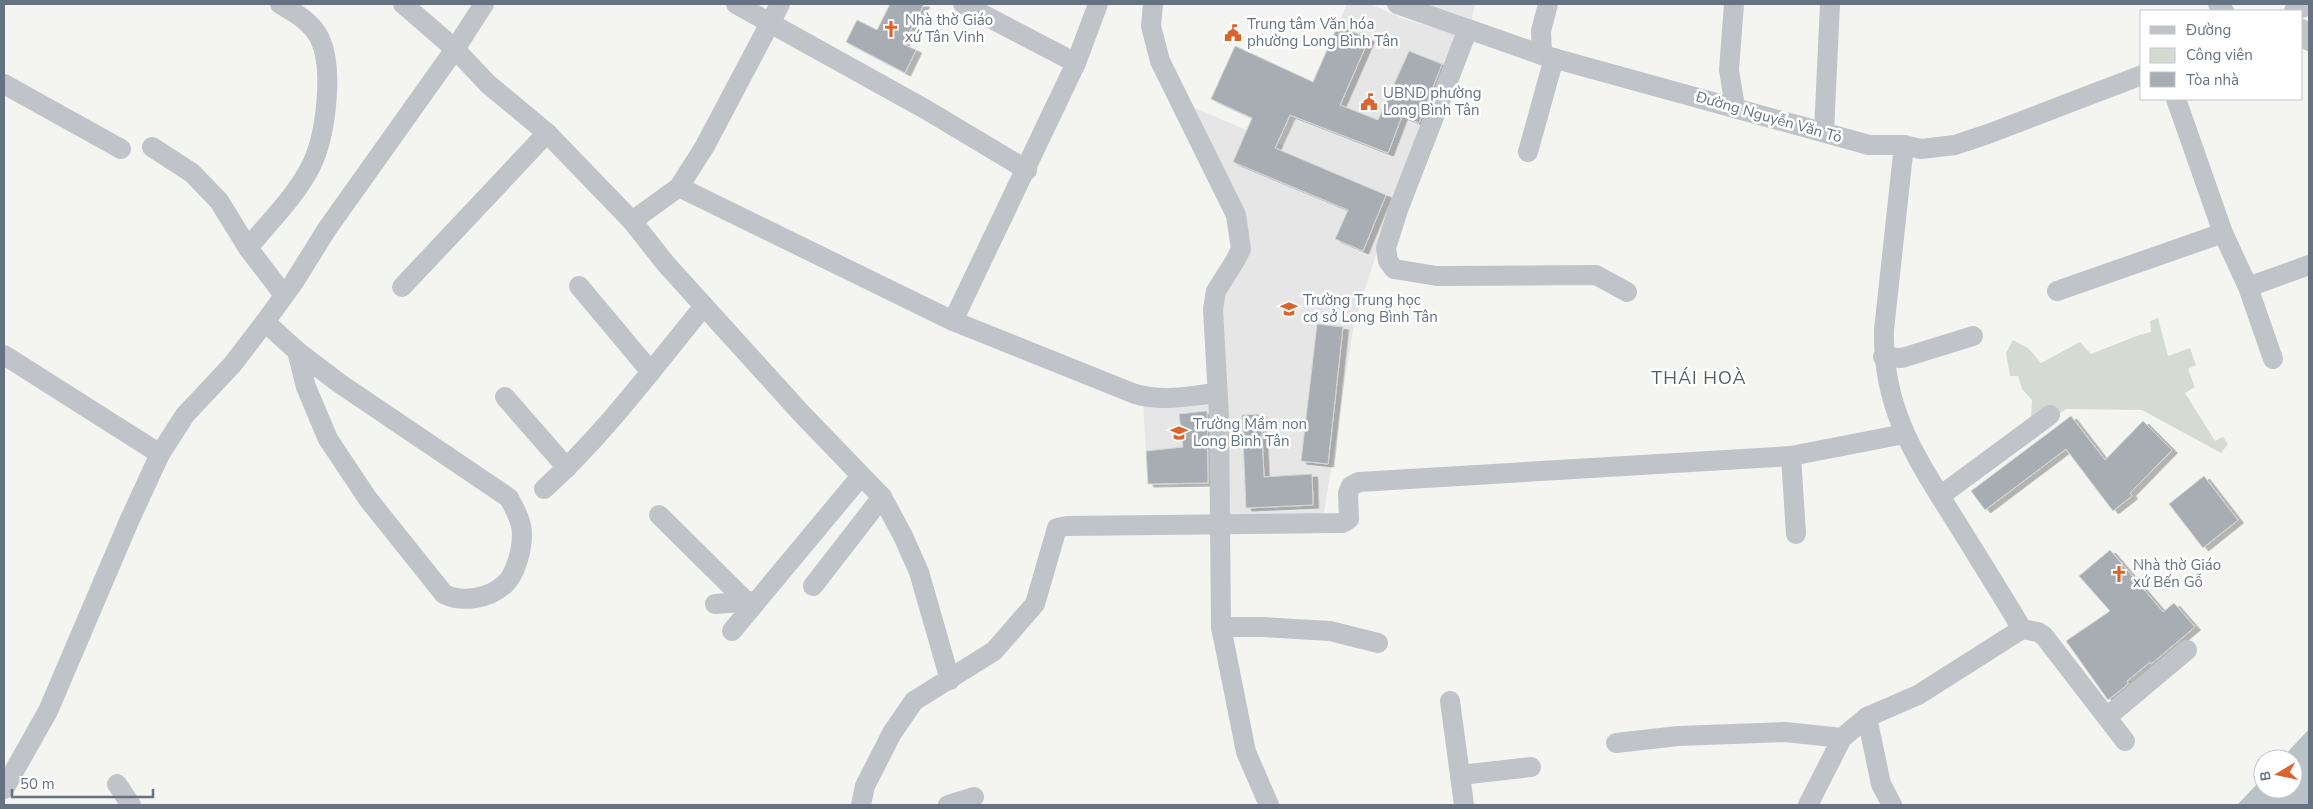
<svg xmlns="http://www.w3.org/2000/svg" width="2313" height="809" font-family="'Nunito Sans',sans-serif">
<defs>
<filter id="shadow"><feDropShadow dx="5.5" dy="3" stdDeviation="0" flood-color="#0004"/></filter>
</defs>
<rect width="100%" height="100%" fill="#f4f5f1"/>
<g fill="#e5e6e5">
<path d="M1347,4H1370L1402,18L1460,36L1396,192L1354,324L1323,519L1227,521L1220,304L1248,251L1190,106L1284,146Z"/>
<path d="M1428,4H1475L1472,19Z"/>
<path d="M1211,398L1213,483L1148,484L1143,401Z"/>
</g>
<path fill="#d5dbd3" d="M2158,318L2168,356L2190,348L2196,365L2188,369L2195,387L2185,393L2215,441L2223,437L2228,444L2221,453L2142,410L2066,409L2039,428L2031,419L2032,400L2022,389L2018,376H2010L2006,353L2013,340L2028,348L2041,363L2080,342L2091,354L2139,335L2151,332L2150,321Z"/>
<path fill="#b8c2c7" d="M2309,729V805H2237L2263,778V789H2293V759H2281Z"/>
<g fill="#a7adb3" stroke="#d6d6d4" filter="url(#shadow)">
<path d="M890,4H924L903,44L916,50L905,73L846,42L857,20L877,30Z"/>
<path d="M1338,25L1369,39L1340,105L1378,120L1409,51L1442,64L1419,123L1402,116L1388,153L1290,115L1275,148L1386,195L1363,251L1335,239L1348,210L1233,162L1252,118L1211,99L1235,46L1313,82Z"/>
<path d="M1317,324L1343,327L1328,464L1301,461Z"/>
<path d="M1207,411L1208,483L1148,484L1146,451L1183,447L1179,414Z"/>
<path d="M1261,414L1264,477L1312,474L1313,505L1246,508L1242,415Z"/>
<path d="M2071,416L2105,460L2143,421L2172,450L2130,493L2132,496L2113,511L2066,449L1985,510L1971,491Z"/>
<path d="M2204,476L2238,520L2203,548L2169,504Z"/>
<path d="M2110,550L2163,612L2174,603L2195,627L2151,664L2150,662L2127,681L2128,684L2108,700L2066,641L2110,611L2079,576Z"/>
</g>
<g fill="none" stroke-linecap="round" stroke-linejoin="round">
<g stroke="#c0c3c7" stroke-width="20">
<path d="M403,4L455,49L488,84L547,133L632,221L666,264L704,306L801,413L882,497L903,536L919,572L950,680"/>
<path d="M736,4L925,109L1027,170"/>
<path d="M963,4L1076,63"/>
<path d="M1153,4L1151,26L1160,61L1236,215L1241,249L1235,261L1216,291L1213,309L1219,416L1221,627L1246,752L1269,805"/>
<path d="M1397,4L1542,55L1869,145H1904L1921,149L1955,145L1988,134L2142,75"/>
<path d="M1734,4L1729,70L1735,107"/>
<path d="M2218,4L2224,11"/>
<path d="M2294,11L2309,5"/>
<path d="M1468,29L1398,210L1386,248L1388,261L1394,269L1437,276L1596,275L1627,292"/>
<path d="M2302,29L2309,41"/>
<path d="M1542,55L1541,31L1548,4"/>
<path d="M4,84L121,149"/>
<path d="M2176,99L2223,233L2248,287L2273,359"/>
<path d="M1824,132L1830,4"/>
<path d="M1904,145L1884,330C1882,412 1919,462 1960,528C1981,562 2002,595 2022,629L2038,632L2044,636L2125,741"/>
<path d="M152,147L192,173L219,201L248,248L284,295"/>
<path d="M1528,152L1554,58"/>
<path d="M679,187L953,321L1135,394C1165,402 1187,396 1217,393"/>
<path d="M632,221L679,187L705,146L780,4"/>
<path d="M248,248C269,222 296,196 311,166C326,136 334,69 320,39C312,22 295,13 280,4"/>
<path d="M579,286L651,372"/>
<path d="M402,287L547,133"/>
<path d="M2248,287L2309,265"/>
<path d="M2057,291L2223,233"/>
<path d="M953,321L1076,63L1098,4"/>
<path d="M265,322L297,351"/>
<path d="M297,351L339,383L509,498C515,510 522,521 522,534C522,549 516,574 505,584C489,599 462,603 444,594L368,499L328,439L306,387Z"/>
<path d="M4,355L160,454"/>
<path d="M1883,357L1902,358L1973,336"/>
<path d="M505,397L567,468"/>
<path d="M1791,456L1796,534"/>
<path d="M544,489C604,435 653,368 704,306"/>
<path d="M1940,496L2050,415"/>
<path d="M659,515L747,602"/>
<path d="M813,586L882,497"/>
<path d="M715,604L755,601"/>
<path d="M1221,627H1262L1330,631L1378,643"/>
<path d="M732,631L861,476"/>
<path d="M1450,701L1464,805"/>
<path d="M1867,717L1881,784L1892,805"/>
<path d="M2107,717L2187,650"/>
<path d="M1616,743L1678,736L1785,732L1842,738"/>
<path d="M1460,775L1531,767"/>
<path d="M117,784L131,805"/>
<path d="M4,789L48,711L130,519L160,454L185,415L232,365L265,322L294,282L327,229L455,49L484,4"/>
<path d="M861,805L865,786L892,733L914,701L994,651L1035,604L1057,528L1067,526L1343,523L1349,519L1348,493L1351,486L1359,482L1791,456L1904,434"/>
<path d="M948,805L974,797"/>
<path d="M1808,805L1842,738L1867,717L1918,695L2022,629"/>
</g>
</g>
<defs>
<g id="church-bare" transform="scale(1.35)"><path d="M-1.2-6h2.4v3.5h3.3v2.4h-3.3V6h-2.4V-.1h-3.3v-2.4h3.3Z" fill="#d8652e" stroke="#fff" stroke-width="2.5" paint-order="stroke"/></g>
<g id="civic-bare" transform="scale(1.35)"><path d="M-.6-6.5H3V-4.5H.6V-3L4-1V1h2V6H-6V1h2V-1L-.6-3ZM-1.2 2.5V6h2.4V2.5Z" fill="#d8652e" stroke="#fff" stroke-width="2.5" paint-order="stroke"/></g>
<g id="school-bare" transform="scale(1.35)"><path d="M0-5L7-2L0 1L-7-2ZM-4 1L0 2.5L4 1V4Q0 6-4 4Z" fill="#d8652e" stroke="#fff" stroke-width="2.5" paint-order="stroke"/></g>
</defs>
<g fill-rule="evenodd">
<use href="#church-bare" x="891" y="29"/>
<use href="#civic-bare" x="1233" y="33"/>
<use href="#civic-bare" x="1369" y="102"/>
<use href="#school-bare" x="1289" y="309"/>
<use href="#school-bare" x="1179" y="433"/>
<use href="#church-bare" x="2119" y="574"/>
</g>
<g text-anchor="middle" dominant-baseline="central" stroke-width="5" stroke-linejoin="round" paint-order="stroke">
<g font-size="15" fill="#657281" stroke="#fff" text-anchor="start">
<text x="905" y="20">Nhà thờ Giáo<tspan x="905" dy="17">xứ Tân Vinh</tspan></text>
<text x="1247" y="24">Trung tâm Văn hóa<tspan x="1247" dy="17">phường Long Bình Tân</tspan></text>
<text x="1383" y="93">UBND phường<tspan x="1383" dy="17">Long Bình Tân</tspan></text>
<text x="1303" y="300">Trường Trung học<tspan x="1303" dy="17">cơ sở Long Bình Tân</tspan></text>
<text x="1193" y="424">Trường Mầm non<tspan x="1193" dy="17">Long Bình Tân</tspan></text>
<text x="2133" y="565">Nhà thờ Giáo<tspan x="2133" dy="17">xứ Bến Gỗ</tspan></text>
</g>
<g font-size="15" fill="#657281" stroke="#fff">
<text transform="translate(1769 117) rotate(16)">Đường Nguyễn Văn Tỏ</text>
</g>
<g font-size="18" letter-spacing="1" fill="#535c66" stroke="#fff">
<text x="1699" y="378">THÁI HOÀ</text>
</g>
</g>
<rect width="2313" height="809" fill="none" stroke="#657281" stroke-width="10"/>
<rect x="2140" y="10" width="162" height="90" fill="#ffffff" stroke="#c1c7cd"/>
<rect x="2150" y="26" width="25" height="8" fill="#c0c3c7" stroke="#c1c7cd"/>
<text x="2186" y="35" font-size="15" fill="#657281">Đường</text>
<rect x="2150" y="48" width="25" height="15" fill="#d5dbd3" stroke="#c1c7cd"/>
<text x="2186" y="60" font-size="15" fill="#657281">Công viên</text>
<rect x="2150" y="72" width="25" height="15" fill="#a7adb3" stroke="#c1c7cd"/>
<text x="2186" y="85" font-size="15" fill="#657281">Tòa nhà</text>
<g transform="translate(2278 774) rotate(261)"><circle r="24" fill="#ffffff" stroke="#c1c7cd"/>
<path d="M0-4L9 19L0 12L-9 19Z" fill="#d8652e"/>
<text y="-8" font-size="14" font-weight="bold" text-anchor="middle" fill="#657281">B</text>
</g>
<path d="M12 789v8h141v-8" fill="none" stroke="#657281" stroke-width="2.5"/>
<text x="20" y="789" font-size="15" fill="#657281" stroke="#ffffff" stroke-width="4" paint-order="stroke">50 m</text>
</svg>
